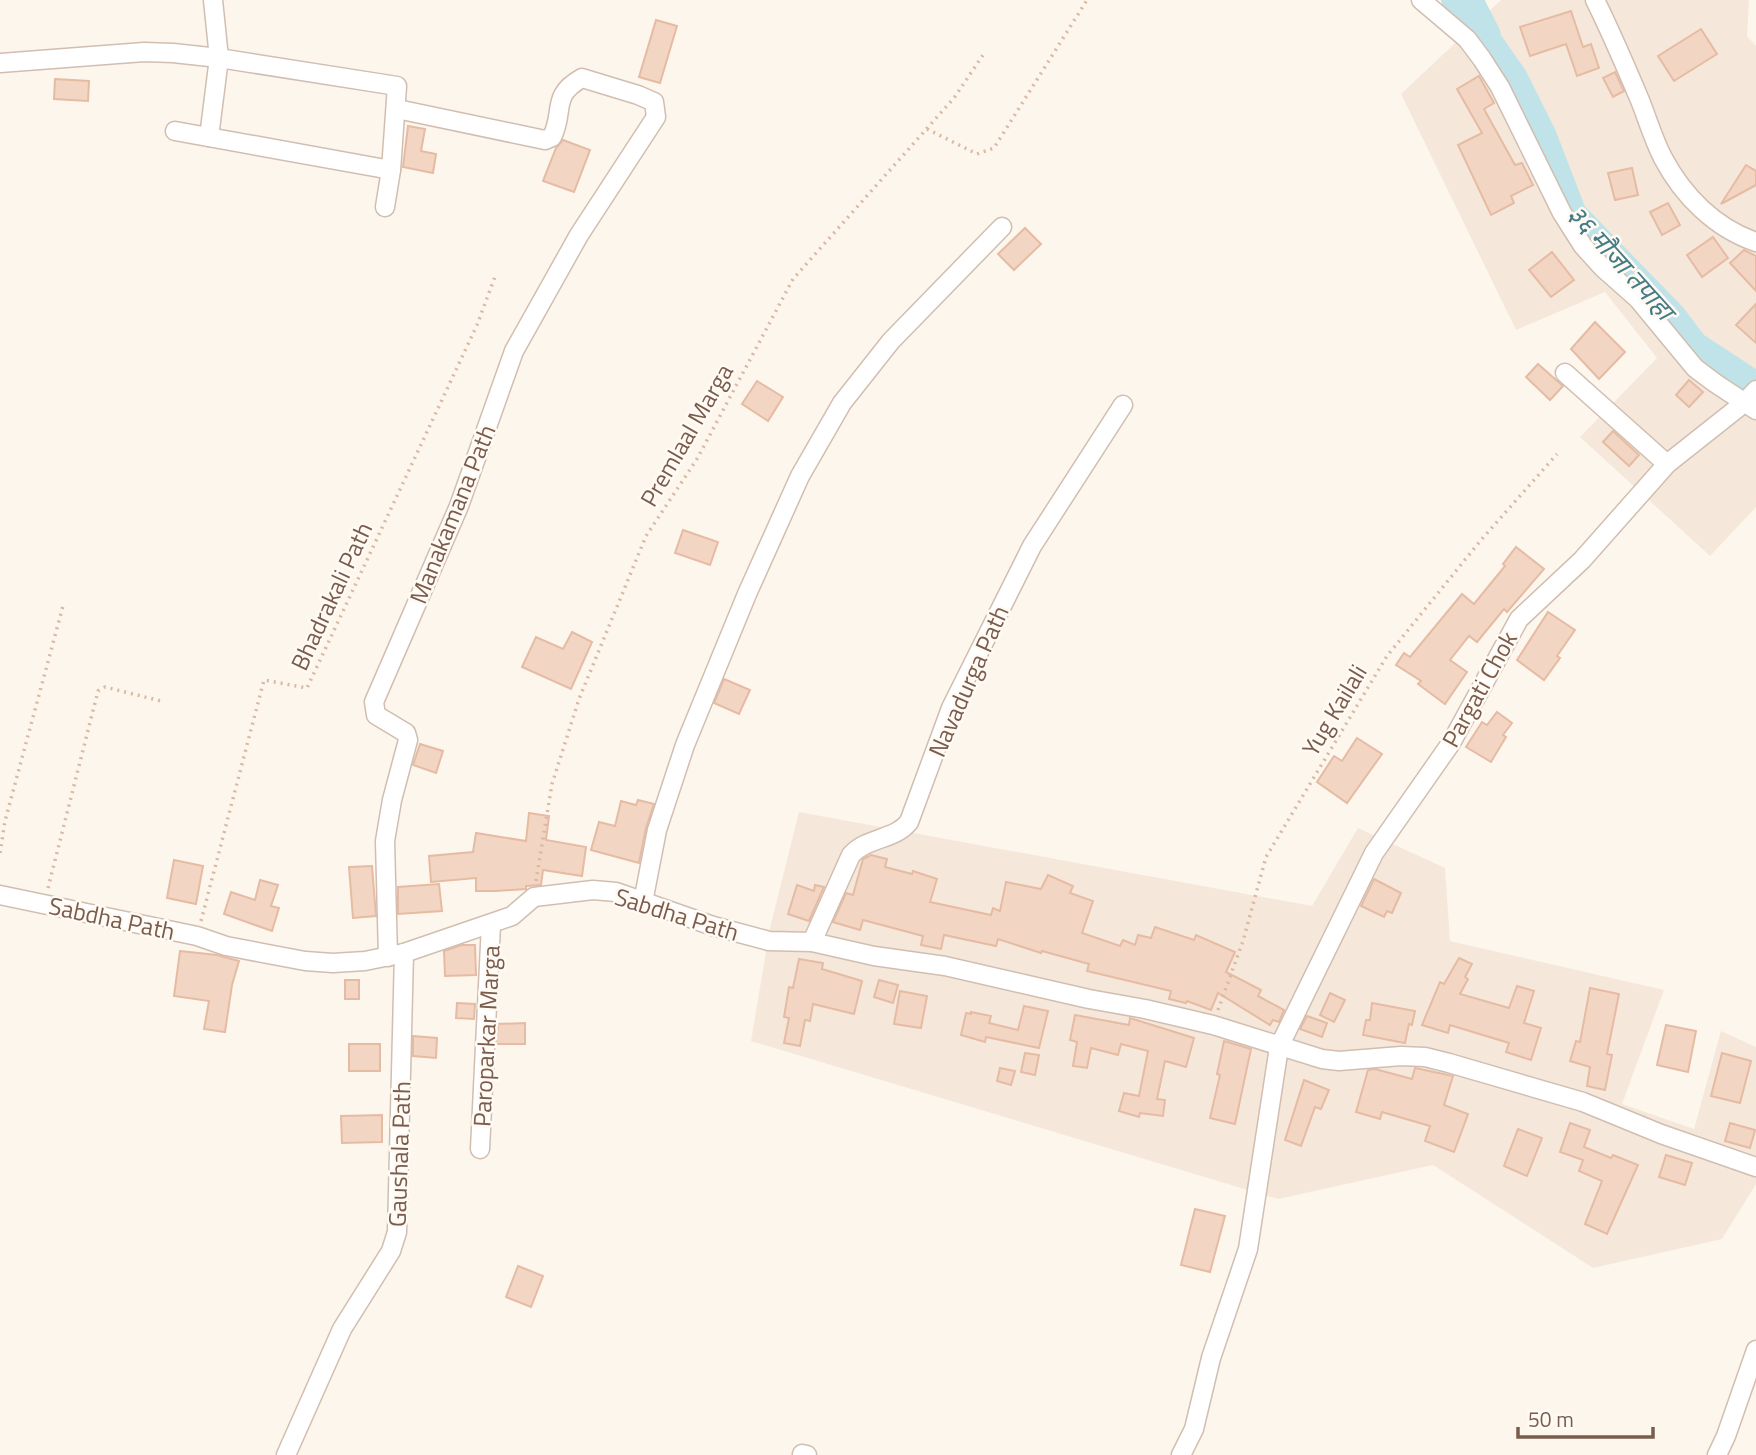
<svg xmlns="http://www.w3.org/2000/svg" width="1756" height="1455" font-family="'Titillium Web','Noto Sans Devanagari',sans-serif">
<rect width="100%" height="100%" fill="#fdf6ec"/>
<g fill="#f5e8da">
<path d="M1501,0H1749L1747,36L1756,46V507L1710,556L1580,437L1657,358L1605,292L1516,330L1401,94Z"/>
<path d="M799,812L1312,906L1358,828L1445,868L1450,941L1664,990L1622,1104L1694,1129L1721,1031L1756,1047V1184L1722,1239L1593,1268L1433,1165L1278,1199L751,1041L770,928Z"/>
</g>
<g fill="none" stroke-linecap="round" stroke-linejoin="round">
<path stroke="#bfe3e8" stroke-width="19" d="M1474,0L1491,33L1493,52"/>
<path stroke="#bfe3e8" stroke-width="32" d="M1457,0L1512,79L1541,137L1571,215L1671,318L1693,347L1756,388"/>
</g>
<g fill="#f3d5c3" stroke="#e6bba3" stroke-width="2">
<path d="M1571,11L1583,47L1591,44L1599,68L1577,76L1566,44L1530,56L1520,27Z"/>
<path d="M656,20L677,26L660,83L639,77Z"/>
<path d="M1701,29L1717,54L1674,81L1658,56Z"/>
<path d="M1615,72L1624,91L1613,97L1603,78Z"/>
<path d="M1479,76L1494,103L1484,109L1515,165L1522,163L1533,185L1511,196L1514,203L1491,215L1458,145L1482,133L1457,89Z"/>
<path d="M55,79L89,81L88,101L54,99Z"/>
<path d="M408,126L425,129L421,151L436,154L433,173L403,167Z"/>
<path d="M563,140L590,150L574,192L543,181L556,148Z"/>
<path d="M1746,165L1756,171V185L1721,204Z"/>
<path d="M1632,168L1638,195L1615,200L1608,173Z"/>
<path d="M1668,203L1680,225L1662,235L1650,212Z"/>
<path d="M1025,228L1041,244L1014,270L998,254Z"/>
<path d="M1713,237L1728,258L1702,277L1687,255Z"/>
<path d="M1744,250L1756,256V291L1730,263Z"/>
<path d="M1552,252L1574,280L1551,297L1529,270Z"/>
<path d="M1756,304V343L1736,325Z"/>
<path d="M1595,322L1625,352L1599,379L1571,349Z"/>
<path d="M1538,364L1563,386L1550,400L1526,377Z"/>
<path d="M1689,380L1703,392L1689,407L1676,395Z"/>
<path d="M757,381L783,397L768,421L742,404Z"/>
<path d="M1613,431L1639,455L1629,466L1603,442Z"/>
<path d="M683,530L718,542L710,565L675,553Z"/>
<path d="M1516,547L1544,569L1507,612L1504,609L1477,642L1469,636L1450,660L1467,672L1445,704L1418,684L1421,681L1396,665L1404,653L1410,657L1462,594L1474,604L1505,566L1503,564Z"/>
<path d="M1548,612L1575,630L1557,656L1560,658L1544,680L1517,660Z"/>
<path d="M572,632L592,642L571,689L522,667L536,637L563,649Z"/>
<path d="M724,679L750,690L739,714L714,703Z"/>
<path d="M1497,712L1512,723L1503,735L1506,737L1491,762L1466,747L1482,722L1487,725Z"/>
<path d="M1357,738L1382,754L1347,803L1317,782L1334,756L1342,761Z"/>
<path d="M420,744L443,751L436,773L413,765Z"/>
<path d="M638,800L654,804L646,828L639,863L591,850L599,822L615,826L621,801L636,805Z"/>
<path d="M529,813L549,816L546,840L586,847L582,876L543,870L541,885L526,886V889L496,891H476V878L431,882L429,856L473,852L476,833L526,841Z"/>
<path d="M871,855L887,859L885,867L912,874L913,871L937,879L930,902L991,915L993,908L1000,911L1006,882L1041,889L1048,875L1073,886L1070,893L1093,901L1082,933L1120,946L1123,940L1135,945L1138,935L1151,938L1155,927L1194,940L1196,935L1235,952L1226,972L1261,990L1258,996L1284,1010L1279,1022L1273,1020L1270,1025L1218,993L1211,1010L1187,1001L1186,1003L1169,999L1171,991L1087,971L1089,964L1042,951L1041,953L998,939L996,946L944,935L941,949L921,945L923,936L863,920L860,930L833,922L846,893L853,895L863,859Z"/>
<path d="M174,860L203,866L196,904L167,898Z"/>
<path d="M372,866L376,916L353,918L349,867Z"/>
<path d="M1374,879L1401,893L1392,913L1387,911L1384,917L1361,906Z"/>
<path d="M260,880L278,885L271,906L279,908L272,931L224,914L231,892L255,900Z"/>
<path d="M439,884L442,911L398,914V887Z"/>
<path d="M797,885L814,891L815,885L824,887L809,921L788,914Z"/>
<path d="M462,945H475L476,975L445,976L444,951Z"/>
<path d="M180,951L217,955L239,961L232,985L225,1032L204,1029L209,1001L174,996Z"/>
<path d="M1459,958L1472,964L1465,977L1468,979L1460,994L1509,1008L1517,986L1534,991L1524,1023L1541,1028L1531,1060L1506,1052L1509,1043L1450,1025L1448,1033L1422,1025L1440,982L1444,984Z"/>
<path d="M799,959L823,963L822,969L862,981L854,1014L813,1004L810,1021L805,1020L800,1046L784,1043L789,1018L784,1017L789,987L793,988Z"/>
<rect x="345" y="980" width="14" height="19"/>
<path d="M879,980L898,985L893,1003L874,997Z"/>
<path d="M1590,988L1619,994L1607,1054L1612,1055L1605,1090L1587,1086L1590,1067L1570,1061L1576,1041L1580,1042Z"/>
<path d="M900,991L927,996L921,1028L894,1024Z"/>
<path d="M1330,993L1345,1000L1334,1022L1320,1015Z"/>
<path d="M457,1003L475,1004L474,1019L456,1018Z"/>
<path d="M1372,1003L1415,1011L1412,1025L1409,1024L1405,1043L1363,1035L1366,1020H1370Z"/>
<path d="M1024,1006L1048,1011L1039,1048L986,1037L985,1042L961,1035L966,1013L971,1014V1012L991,1016L989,1023L1018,1030Z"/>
<path d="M1075,1015L1129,1025L1130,1018L1194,1038L1186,1067L1165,1061L1157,1099L1165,1100L1163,1116L1140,1113L1139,1117L1119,1111L1124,1093L1139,1096L1148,1051L1121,1044L1118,1055L1091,1048L1087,1068L1073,1066L1077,1042L1070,1040Z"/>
<path d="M1307,1016L1327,1023L1322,1037L1300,1029Z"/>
<path d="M525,1023V1044H496L498,1024Z"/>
<path d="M1666,1025L1696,1031L1688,1072L1657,1065Z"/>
<path d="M413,1036L437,1038L436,1058L413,1056Z"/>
<path d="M1224,1041L1251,1049L1235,1124L1210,1118L1220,1075L1217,1074Z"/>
<rect x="349" y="1044" width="31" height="27"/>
<path d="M1025,1053L1039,1055L1035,1075L1021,1072Z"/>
<path d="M1722,1053L1751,1061L1740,1103L1711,1096Z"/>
<path d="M1000,1068L1015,1071L1011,1085L997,1081Z"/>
<path d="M1415,1068L1453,1076L1444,1105L1468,1114L1454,1152L1425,1141L1430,1126L1382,1112L1380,1119L1356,1112L1368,1070L1375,1069L1412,1079Z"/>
<path d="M1304,1080L1329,1090L1321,1109L1315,1107L1301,1146L1285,1140Z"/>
<path d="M382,1115V1142L342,1143L341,1116Z"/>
<path d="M1570,1123L1590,1130L1584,1147L1611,1158L1613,1155L1638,1165L1607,1234L1585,1224L1602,1181L1579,1171L1583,1160L1560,1152Z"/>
<path d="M1730,1123L1755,1130L1750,1148L1725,1141Z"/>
<path d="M1518,1129L1542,1138L1527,1176L1504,1166Z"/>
<path d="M1666,1155L1692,1163L1685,1185L1659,1177Z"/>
<path d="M1195,1209L1225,1216L1210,1272L1181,1265Z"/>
<path d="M518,1266L543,1276L531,1307L506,1297Z"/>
</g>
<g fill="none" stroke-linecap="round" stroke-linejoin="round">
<g stroke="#d1beb0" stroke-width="21">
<g id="minor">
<path d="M1421,0L1467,39L1482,59L1500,87L1562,213L1583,246L1603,268L1638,299L1695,368L1715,383L1756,410"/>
<path d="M1595,0C1611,32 1625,65 1639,98C1647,117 1653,139 1663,158C1683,196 1715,228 1756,242"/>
<path d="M0,63L144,52L173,53L219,58L397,86L391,170L385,207"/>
<path d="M175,131L391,170"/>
<path d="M209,137L219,58L213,0"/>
<path d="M1565,373L1667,464"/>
<path d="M0,895L197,936L226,946L305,961L333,963L365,961L404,953L512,916L534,897L593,890L616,892L713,926L769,941L812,942L874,956L945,966L1089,999L1145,1009L1213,1025L1322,1059L1339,1061L1401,1056L1425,1057L1449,1063L1583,1102L1661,1134L1756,1167"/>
<path d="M643,902L657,830L685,745L747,594L800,476L842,403L891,341L1002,227"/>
<path d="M812,942L851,855C867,837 895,840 909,822L951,708L1032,546L1123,405"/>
<path d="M388,957L385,841L392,800L408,740L406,733L376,715L374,702L459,506L514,351L579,235L656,117L654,102L638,95L582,78C550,96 565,111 552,137L545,140L397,109"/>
<path d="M480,1149L491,924"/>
<path d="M802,1454L807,1455"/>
<path d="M286,1455L342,1329L391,1251L397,1232L404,953"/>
<path d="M1181,1455L1194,1429L1211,1358L1248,1249L1279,1047L1374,853L1451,743L1519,619L1582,560L1667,464L1744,403L1756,390"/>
<path d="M1717,1455L1726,1436L1756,1350"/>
</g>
</g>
<g stroke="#d9b8a5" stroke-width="3.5" stroke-dasharray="2 5" stroke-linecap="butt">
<path d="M927,129L977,154L994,148L1087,0"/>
<path d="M0,853L5,821L63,606"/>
<path d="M536,881L552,784L579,699L646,536L697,459L793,279L954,98L985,52"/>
<path d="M48,888L98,691L105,687L161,701"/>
<path d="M201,921L264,680L307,688L477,325L496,274"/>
<path d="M1218,1010L1243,941L1266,857L1387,656L1481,540L1557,454"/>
</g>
<use href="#minor" stroke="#fff" stroke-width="18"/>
</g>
<g text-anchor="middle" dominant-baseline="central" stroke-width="5" stroke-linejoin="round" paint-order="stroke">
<g font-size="24" fill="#7a5c4d" stroke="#fffaf3">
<text transform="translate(686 435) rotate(-60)">Premlaal Marga</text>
<text transform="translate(452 514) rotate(-68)">Manakamana Path</text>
<text transform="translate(331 596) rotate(-65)">Bhadrakali Path</text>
<text transform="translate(968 681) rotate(-66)">Navadurga Path</text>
<text transform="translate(1479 689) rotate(-61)">Pargati Chok</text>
<text transform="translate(1334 710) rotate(-59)">Yug Kailali</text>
<text transform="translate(677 914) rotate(17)">Sabdha Path</text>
<text transform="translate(112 918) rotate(12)">Sabdha Path</text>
<text transform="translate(486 1036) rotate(-87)">Paroparkar Marga</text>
<text transform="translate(399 1154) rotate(-88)">Gaushala Path</text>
</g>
<g font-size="26" font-style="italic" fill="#437c86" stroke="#fffaf3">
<text transform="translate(1621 262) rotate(48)">३६ मौजा तपाहा</text>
</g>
</g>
<path d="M1518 1427v10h135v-10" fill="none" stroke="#7a5c4d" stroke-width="3.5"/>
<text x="1528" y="1427" font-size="21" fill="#7a5c4d" stroke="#fffaf3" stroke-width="5" paint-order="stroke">50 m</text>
</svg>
